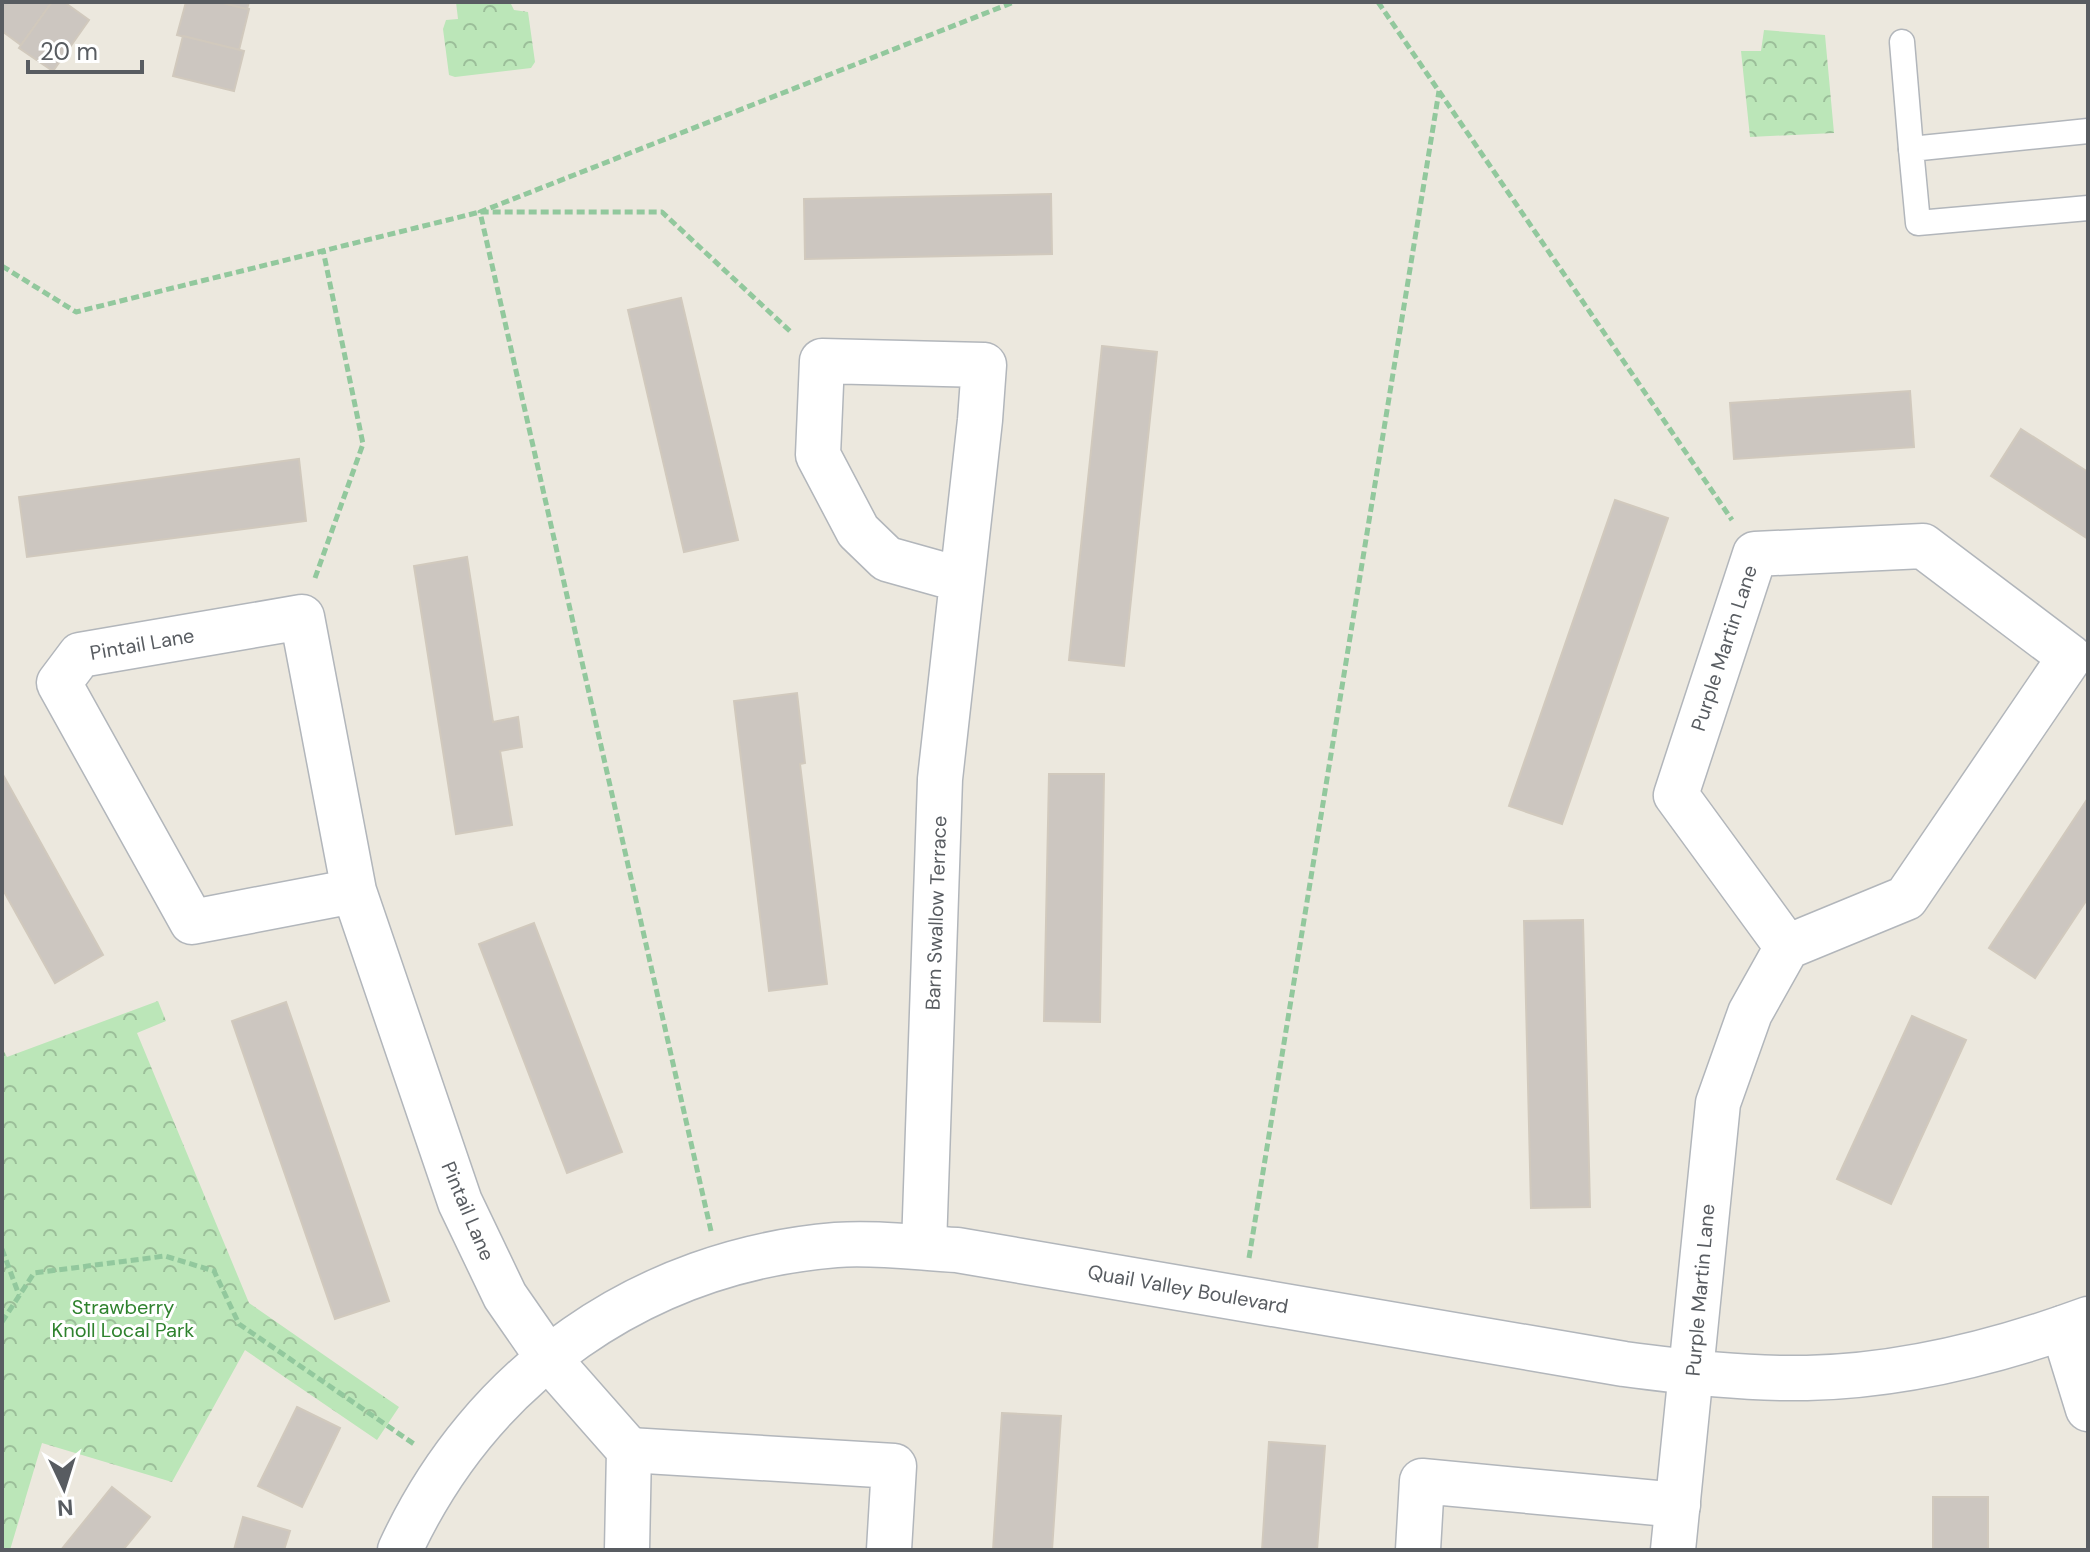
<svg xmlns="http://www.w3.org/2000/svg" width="2090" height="1552" font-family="'DM Sans',sans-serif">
<defs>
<pattern id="park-crowns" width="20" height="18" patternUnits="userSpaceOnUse" patternTransform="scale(2)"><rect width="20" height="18" fill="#bbe6b8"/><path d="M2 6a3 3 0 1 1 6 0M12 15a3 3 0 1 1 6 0" fill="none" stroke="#9bbe99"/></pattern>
</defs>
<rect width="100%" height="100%" fill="#ece8de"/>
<g fill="url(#park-crowns)">
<path d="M456,2H510L514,10L528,12L535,62L531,68L455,77L449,75L443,29L446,20L458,19Z"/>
<path d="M1764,30L1825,35L1834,133L1750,137L1741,51H1761Z"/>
<path d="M158,1001L166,1021L137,1033L249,1303L399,1407L377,1440L245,1350L172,1482L42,1443L10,1550H2V1048L7,1057Z"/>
</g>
<g fill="#ccc6c0" stroke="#d1c9bd" stroke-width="2">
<path d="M2,2H52L21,45L2,31Z"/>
<path d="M52,2H64L89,20L53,71L19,48Z"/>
<path d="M186,2H219L249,9L239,50L177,35Z"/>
<path d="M219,2H249L247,9Z"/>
<path d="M183,36L244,51L234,91L173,76Z"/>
<path d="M1051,194L1052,254L805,259L804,199Z"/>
<path d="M681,298L738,540L684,552L628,310Z"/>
<path d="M1102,346L1157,352L1124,666L1069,660Z"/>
<path d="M1910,391L1914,447L1734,459L1730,403Z"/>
<path d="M2021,429L2088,472V539L1991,476Z"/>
<path d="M299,459L306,521L27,557L19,497Z"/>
<path d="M1615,500L1668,518L1562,824L1509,806Z"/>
<path d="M467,557L493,722L518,717L522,747L500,751L512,825L456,834L414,566Z"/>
<path d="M797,693L805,763L800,764L827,984L769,991L734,701Z"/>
<path d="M2,773L103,955L55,983L2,888Z"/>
<path d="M1049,774H1104L1100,1022L1044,1021Z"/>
<path d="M2088,798V898L2035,978L1989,948Z"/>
<path d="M1583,920L1590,1207L1531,1208L1524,921Z"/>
<path d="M534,923L622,1152L567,1173L479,944Z"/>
<path d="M286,1002L389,1301L335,1319L232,1021Z"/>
<path d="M1912,1016L1966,1040L1891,1204L1837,1179Z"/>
<path d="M297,1407L340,1428L302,1507L258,1486Z"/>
<path d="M1002,1413L1061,1416L1052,1550H993Z"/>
<path d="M1269,1442L1325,1446L1317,1550H1262Z"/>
<path d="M112,1487L150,1517L123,1550H61Z"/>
<rect x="1933" y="1497" width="55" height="53"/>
<path d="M243,1517L290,1531L284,1550H234Z"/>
</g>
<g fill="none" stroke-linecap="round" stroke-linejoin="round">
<g stroke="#b2b6bb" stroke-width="27">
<g id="service">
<path d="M1902,42L1911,149"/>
<path d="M2088,131L1911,149L1918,223L2088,208"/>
</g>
</g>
<g stroke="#b2b6bb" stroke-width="47">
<g id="minor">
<path d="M354,891L192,922L59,683L80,655L302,617L354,891L460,1202L505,1296L548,1358L629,1450L627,1550"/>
<path d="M924,1246L940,779L980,420L984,365L822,361L818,455L858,531L887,559L962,580"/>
<path d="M2063,1328L2088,1409"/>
<path d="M629,1450L894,1466L889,1550"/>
<path d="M1418,1550L1422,1481L1678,1505"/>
<path d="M1673,1550L1718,1103L1750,1013L1787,947L1906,898L2070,657L1923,546L1755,554L1676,795L1787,947"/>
</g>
</g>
<g stroke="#b2b6bb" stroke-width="47">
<path id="tertiary" d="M400,1550C481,1374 643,1261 836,1245C877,1242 917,1248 957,1250L1624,1364C1684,1372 1746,1379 1807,1378C1904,1376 1998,1352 2088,1319"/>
</g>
<g stroke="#92c89d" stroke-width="5" stroke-dasharray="8 4" stroke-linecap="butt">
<path d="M1378,2L1732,520"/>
<path d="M2,266L76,312L480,212H662L792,333"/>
<path d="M315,578L363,444L323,250"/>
<path d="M711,1231L480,212L1014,2"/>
<path d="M2,1249L19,1295"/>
<path d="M1249,1258L1439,91"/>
<path d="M2,1322L34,1273L165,1256L214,1271L239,1324L414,1444"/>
</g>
<use href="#service" stroke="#fff" stroke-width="24"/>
<use href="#minor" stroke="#fff" stroke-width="44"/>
<use href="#tertiary" stroke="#fff" stroke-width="44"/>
</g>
<g text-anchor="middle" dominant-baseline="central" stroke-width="6" stroke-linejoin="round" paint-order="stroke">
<g font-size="20" fill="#585c61" stroke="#fff">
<text transform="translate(142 644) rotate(-10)">Pintail Lane</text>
<text transform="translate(1724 648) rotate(-72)">Purple Martin Lane</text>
<text transform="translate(936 913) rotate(-88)">Barn Swallow Terrace</text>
<text transform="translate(468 1211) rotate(67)">Pintail Lane</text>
<text transform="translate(1188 1289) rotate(10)">Quail Valley Boulevard</text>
<text transform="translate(1700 1290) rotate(-85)">Purple Martin Lane</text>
</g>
<g font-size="20" fill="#2f822e" stroke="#fff">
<text x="123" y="1307">Strawberry<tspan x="123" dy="23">Knoll Local Park</tspan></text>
</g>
</g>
<rect width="2090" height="1552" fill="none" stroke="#585c61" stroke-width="8"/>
<g transform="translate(64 1488) rotate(176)" stroke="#ffffff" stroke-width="6" paint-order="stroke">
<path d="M0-6L14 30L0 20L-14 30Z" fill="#585c61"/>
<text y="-12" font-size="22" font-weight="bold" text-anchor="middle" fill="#585c61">N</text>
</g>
<path d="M28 60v12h114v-12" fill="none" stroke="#585c61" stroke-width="4"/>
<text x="40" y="60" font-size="24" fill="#585c61" stroke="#ffffff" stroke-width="6" paint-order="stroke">20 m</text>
</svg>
